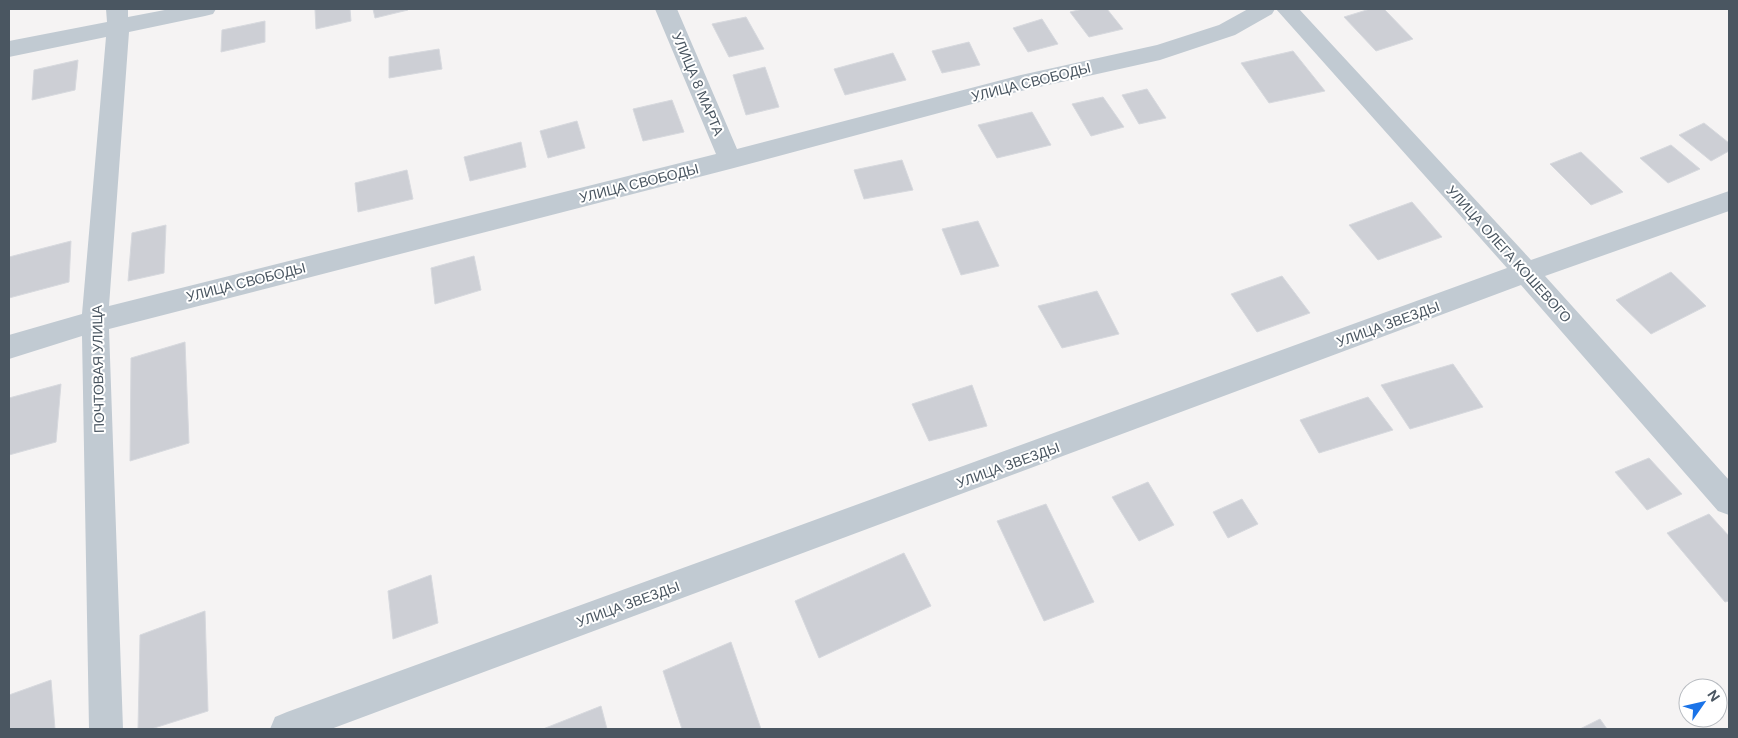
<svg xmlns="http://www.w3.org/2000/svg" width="1738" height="738" font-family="'DM Sans',sans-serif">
<rect width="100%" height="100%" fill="#f5f3f3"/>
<g fill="#cdcfd5" stroke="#d7d9de">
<path d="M320,9H350L351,21L316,29L315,10Z"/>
<path d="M373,9H408V10L375,18Z"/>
<path d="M1083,9H1107L1123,29L1089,37L1070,12Z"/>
<path d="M1370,9H1384L1413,39L1376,51L1344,17Z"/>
<path d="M746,17L764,49L729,57L712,24Z"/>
<path d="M1042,19L1058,44L1028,52L1013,28Z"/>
<path d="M265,21V42L221,52L222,30Z"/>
<path d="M969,42L980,65L942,73L932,51Z"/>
<path d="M439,49L442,69L389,78V57Z"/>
<path d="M1293,51L1325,91L1269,103L1241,63Z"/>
<path d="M893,53L906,80L845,95L834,69Z"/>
<path d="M78,60L75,90L32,100L34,70Z"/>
<path d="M765,67L779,107L746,115L733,75Z"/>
<path d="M1147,89L1166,118L1139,124L1122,95Z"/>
<path d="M1103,97L1124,127L1091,136L1072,104Z"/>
<path d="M672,100L684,132L643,141L633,109Z"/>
<path d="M1032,112L1051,145L997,158L978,125Z"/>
<path d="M577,121L585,148L548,158L540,131Z"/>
<path d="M1704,123L1729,143V151L1711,161L1679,135Z"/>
<path d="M521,142L526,167L470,181L464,157Z"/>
<path d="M1671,145L1700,169L1668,183L1640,158Z"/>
<path d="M1581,152L1623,192L1591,205L1550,164Z"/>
<path d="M902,160L913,190L864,199L854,170Z"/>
<path d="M407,170L413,199L358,212L355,183Z"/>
<path d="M1412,202L1442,237L1378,260L1349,225Z"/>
<path d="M978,221L999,266L961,275L942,229Z"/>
<path d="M166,225L164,273L128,281L132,233Z"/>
<path d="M71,241L69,282L9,298V257Z"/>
<path d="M474,256L481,290L435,304L431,268Z"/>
<path d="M1671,272L1706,306L1651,334L1616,300Z"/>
<path d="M1282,276L1310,313L1257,332L1231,294Z"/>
<path d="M1097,291L1119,334L1062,348L1038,306Z"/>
<path d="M185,342L189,443L130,461L131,358Z"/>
<path d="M1453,364L1483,407L1410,429L1381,385Z"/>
<path d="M61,384L56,442L9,455V398Z"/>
<path d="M972,385L987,426L929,441L912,404Z"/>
<path d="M1368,397L1393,430L1319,453L1300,420Z"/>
<path d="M1649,458L1682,494L1647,510L1615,472Z"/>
<path d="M1148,482L1174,525L1139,541L1112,497Z"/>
<path d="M1242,499L1258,524L1228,538L1213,512Z"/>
<path d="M1046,504L1094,602L1044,621L997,521Z"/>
<path d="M1709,514L1729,536V601L1725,602L1667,533Z"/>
<path d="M904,553L931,606L819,658L795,601Z"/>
<path d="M431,575L438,623L393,639L388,591Z"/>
<path d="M205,611L208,711L151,729H138L140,635Z"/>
<path d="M731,642L761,729H682L663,671Z"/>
<path d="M51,680L55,729H9V695Z"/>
<path d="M601,706L607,729H543Z"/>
<path d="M1600,719L1607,729H1580Z"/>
</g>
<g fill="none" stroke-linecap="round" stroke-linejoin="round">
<g fill="#c1cad2" fill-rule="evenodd">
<path d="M106,9H128V17L170,9H216L213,14L205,16L129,32L109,306L716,154L655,9H677L737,149L1021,75L1157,45L1219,25L1248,9H1275L1272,14L1235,35L1160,60L1021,91L730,169L109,329L123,729H89L82,336L9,359V335L82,314L106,37L9,57V41L107,22Z"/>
<path d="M1276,9H1299L1531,260L1729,191V211L1545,276L1729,480V515L1718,511L1521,285L331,729H270L275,717L287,712L1507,268Z"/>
</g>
</g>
<g text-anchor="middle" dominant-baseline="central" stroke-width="4" stroke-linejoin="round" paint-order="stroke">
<g font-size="14" fill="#4a5661" stroke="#fff">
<text transform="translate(1031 82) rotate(-14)">УЛИЦА СВОБОДЫ</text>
<text transform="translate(698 84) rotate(67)">УЛИЦА 8 МАРТА</text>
<text transform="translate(639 183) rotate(-14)">УЛИЦА СВОБОДЫ</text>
<text transform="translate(1509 254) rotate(48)">УЛИЦА ОЛЕГА КОШЕВОГО</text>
<text transform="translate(246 282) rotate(-14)">УЛИЦА СВОБОДЫ</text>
<text transform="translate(1388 324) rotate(-20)">УЛИЦА ЗВЕЗДЫ</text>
<text transform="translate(98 369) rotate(-91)">ПОЧТОВАЯ УЛИЦА</text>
<text transform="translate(1008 465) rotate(-20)">УЛИЦА ЗВЕЗДЫ</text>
<text transform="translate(628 604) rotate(-20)">УЛИЦА ЗВЕЗДЫ</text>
</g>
</g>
<rect width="1738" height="738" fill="none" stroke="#4a5661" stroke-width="20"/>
<g transform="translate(1703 703) rotate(56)"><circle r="24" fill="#ffffff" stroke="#b7bbc0"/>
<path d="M0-4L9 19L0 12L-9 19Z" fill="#1a73e8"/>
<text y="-8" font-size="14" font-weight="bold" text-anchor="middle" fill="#4a5661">N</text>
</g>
</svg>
